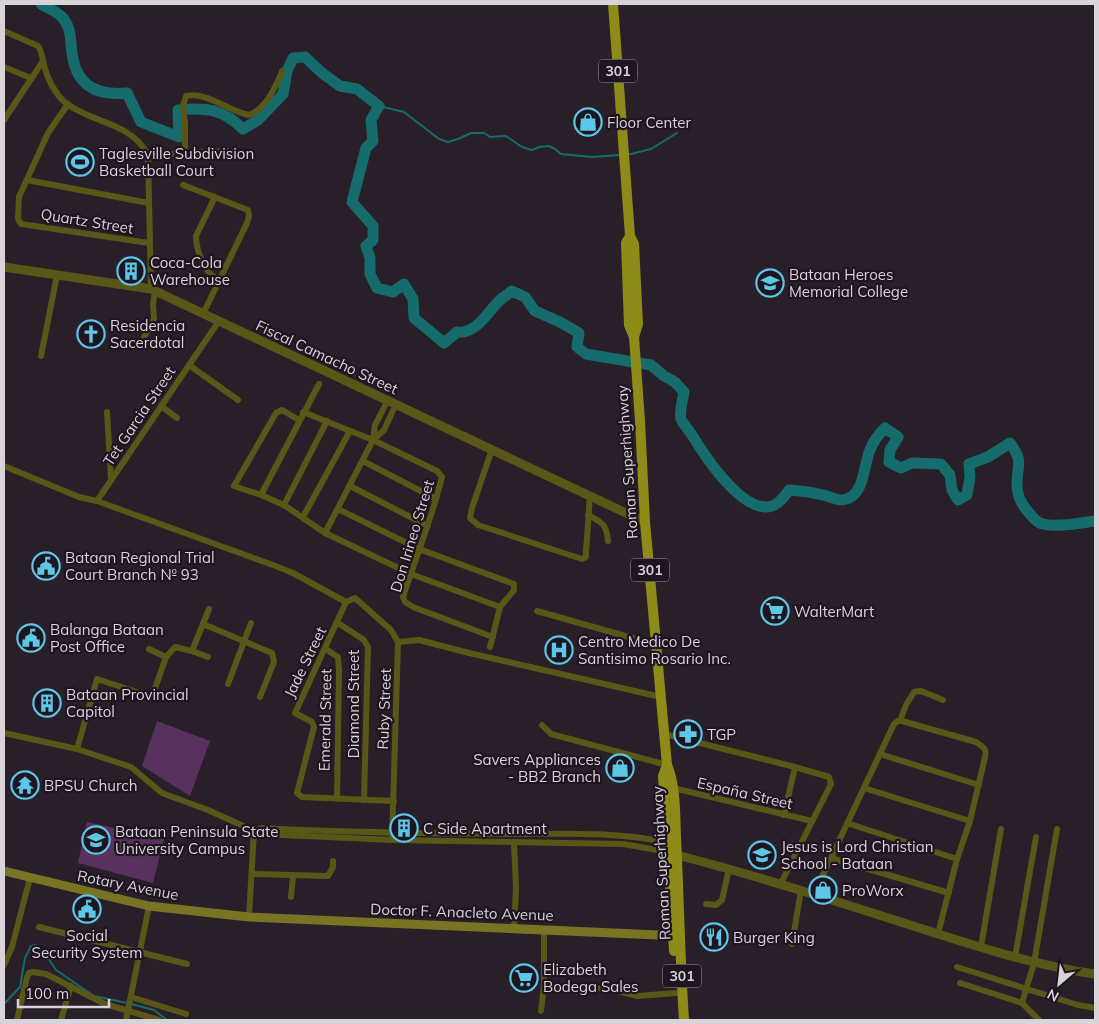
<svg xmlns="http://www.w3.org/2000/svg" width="1099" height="1024" font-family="Mulish,sans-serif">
<rect width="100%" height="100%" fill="#281f29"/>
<g fill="#58315f">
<path d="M75,148L90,151L86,177L70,174Z"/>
<path d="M157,721L210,741L190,796L142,766Z"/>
<path d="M87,822L164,839L153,883L78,863Z"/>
</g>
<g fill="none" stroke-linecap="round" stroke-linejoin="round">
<g stroke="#166b6d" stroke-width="2">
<path d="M379,106L404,112L439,139L448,142L458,139L471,133H484L490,137L506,136L522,147L532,150L539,147L549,146L555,149L561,154L592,157L620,155"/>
<path d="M627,155L651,149L677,133"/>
<path d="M4,1004L20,987L25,958L31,946L36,945L43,950L56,970L94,996L127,1003"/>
<path d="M131,1004L154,1010L167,1020"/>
</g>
<path stroke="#166b6d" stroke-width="11" d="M41,4C47,8 56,11 61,16C72,27 70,40 72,53C76,85 96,96 127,93L141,122L179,137L178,110C206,107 223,109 243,129L258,120L283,94L287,71L293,58L305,57L322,73L340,86L357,89L379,106L371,120L373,141L366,148L352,202L373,226V240L366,246L370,258V274L377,288L393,292L404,284L413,299L414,318L444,343L457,332C476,334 487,313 499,301C503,297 508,294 512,291L525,297L535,311L560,322L579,333L577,347L586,354L651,365L664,376L675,382L684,392C683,399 679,412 681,419C683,424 689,430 692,435C704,455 743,515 772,506C779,504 785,496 789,490C801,491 812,492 823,495C829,496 836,500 842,500C865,498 863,466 870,450C873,441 878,435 885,428L898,437L890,450L889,462L901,468L912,463L941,464L950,475L952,490L958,500L967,495L970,477L969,464L988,457L1010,443C1024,462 1017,464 1017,484C1017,494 1020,502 1026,509C1030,514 1034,520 1040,523C1051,528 1083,523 1095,521"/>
<g stroke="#595717" stroke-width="6">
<path d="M4,31L38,46C42,51 41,55 43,60C46,76 54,94 67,104C93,123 132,123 148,155L151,289"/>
<path d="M4,67L31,78"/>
<path d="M68,104L48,133L19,197L18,219L21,224L149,243"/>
<path d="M4,120L43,61"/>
<path d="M185,153V123L183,106L186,96C206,91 230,112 249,115C265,109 276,87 282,71"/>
<path d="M148,155L227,151"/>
<path d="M27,180L149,203"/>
<path d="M183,185L248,210L249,216L247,223L203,314"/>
<path d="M215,197L196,236C196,250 205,275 219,280"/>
<path d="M142,341L154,319L153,304L155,291"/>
<path d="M41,356L57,275"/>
<path d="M189,365L238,400"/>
<path d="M161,406L177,418"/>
<path d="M107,412L111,480"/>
<path d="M303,412L373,440L437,471L442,477C432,518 416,557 403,597L405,602L413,607L493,637"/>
<path d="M299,420L282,410L276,413L234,486L261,495L284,505L325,533L411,574L500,607"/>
<path d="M373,440L384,430L396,404"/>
<path d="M492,449L472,508L470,518L478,525L582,559L586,557V552L590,495"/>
<path d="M363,461L436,499"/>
<path d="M4,466L79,497L97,501L273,565L293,573L346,602"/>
<path d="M350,486L428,526"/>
<path d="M261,495L319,384"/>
<path d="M97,501L219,321"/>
<path d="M284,505L327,421"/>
<path d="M338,509L419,549L514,584V590L500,607L490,647"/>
<path d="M588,515C602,522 607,525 608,541"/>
<path d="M303,517L350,431"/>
<path d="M325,533L373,440L375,425L388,400"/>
<path d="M537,611L657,645"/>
<path d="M338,623L364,640L368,647L364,800"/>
<path d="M203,624L272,653L274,662L260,697"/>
<path d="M398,642L419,640L469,653L661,697"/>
<path d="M149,649L166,657"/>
<path d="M326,649L338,657L339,671L337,799"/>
<path d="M192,651L208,657"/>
<path d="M228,684L251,623"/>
<path d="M900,721L906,705L914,692L921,691L943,700"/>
<path d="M542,725L551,734L667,765"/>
<path d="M4,733L77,749L131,767L162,793L208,810L261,834L392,840L623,844L669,852"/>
<path d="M664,734L795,767L829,777L831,784L781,883"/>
<path d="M77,749L97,679L152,697L166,657L175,647L192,651L209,609"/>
<path d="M880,754L979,785"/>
<path d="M673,788L812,821"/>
<path d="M864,788L970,821"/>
<path d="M784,815L795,767"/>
<path d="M847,823L957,859"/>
<path d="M254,831L262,828C344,833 427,833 510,834C562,834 617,831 669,843"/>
<path d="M392,840L398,642L391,630L355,598L346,602L295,713L312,722L314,727L297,793L302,797L394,801"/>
<path d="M514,842L516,888L514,928"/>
<path d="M831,858L949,893"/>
<path d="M252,874L328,876L333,867V861"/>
<path d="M814,894L894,724L898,721H902L976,742C983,747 987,748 985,757L970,821L957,859L938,934"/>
<path d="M291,897L293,876"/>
<path d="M706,904L716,905L722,900L729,869"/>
<path d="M249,917L254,831"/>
<path d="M39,927L187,964"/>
<path d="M792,944L801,890"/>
<path d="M981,947L1001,829"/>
<path d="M1015,957L1036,837"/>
<path d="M4,965L12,947L30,878"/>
<path d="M957,967L1078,1005L1095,1008"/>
<path d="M960,983L1022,1003"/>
<path d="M544,985L609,989L638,996L676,993"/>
<path d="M131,997L186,1014"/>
<path d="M541,1011L544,985V929"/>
<path d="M17,1020L27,977L29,973L33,972L46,974L105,1004L159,1020"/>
<path d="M61,1020L71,986"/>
<path d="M126,1020L149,906"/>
<path d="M1039,1020L1022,1003L1034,963L1057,829"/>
</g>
<g stroke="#595717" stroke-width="9">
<path d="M4,267L151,289L645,522"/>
<path d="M677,855C754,875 829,899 904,923C967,943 1030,965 1095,974"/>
</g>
<path stroke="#777423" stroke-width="9" d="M4,871L149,906L249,917L659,935L678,932"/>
<g stroke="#8e8b18" stroke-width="10">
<path d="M613,4L630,236L634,244L638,324L634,337"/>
<path d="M630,236L626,243L629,325L634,337L640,421L645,522L667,765C676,787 675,814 676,837C679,898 680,959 684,1020"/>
<path d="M667,765L663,776L674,951"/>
</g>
</g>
<defs>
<g id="shop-ring" transform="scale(1.4375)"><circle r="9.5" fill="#1e1520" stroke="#5dc7e8" stroke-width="1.5"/><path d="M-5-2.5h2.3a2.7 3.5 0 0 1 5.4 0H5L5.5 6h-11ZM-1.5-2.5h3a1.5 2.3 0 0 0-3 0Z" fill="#5dc7e8"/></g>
<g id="stadium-ring" transform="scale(1.4375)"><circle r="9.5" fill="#1e1520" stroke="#5dc7e8" stroke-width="1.5"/><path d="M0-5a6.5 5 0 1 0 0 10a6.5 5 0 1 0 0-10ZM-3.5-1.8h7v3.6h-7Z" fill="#5dc7e8"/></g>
<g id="building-ring" transform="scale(1.4375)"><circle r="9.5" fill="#1e1520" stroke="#5dc7e8" stroke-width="1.5"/><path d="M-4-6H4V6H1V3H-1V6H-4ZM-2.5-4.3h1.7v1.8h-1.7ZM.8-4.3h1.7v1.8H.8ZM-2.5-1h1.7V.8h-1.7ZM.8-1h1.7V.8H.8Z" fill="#5dc7e8"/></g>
<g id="university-ring" transform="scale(1.4375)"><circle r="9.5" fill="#1e1520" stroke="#5dc7e8" stroke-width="1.5"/><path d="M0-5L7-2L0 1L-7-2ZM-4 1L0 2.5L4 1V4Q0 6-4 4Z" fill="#5dc7e8"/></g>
<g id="church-ring" transform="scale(1.4375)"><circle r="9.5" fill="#1e1520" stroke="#5dc7e8" stroke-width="1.5"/><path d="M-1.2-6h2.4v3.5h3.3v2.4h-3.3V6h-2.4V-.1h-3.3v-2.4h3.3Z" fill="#5dc7e8"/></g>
<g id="civic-ring" transform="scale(1.4375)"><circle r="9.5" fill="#1e1520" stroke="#5dc7e8" stroke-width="1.5"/><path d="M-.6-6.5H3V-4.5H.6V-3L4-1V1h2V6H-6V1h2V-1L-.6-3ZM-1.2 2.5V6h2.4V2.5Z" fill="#5dc7e8"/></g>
<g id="supermarket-ring" transform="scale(1.4375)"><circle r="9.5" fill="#1e1520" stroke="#5dc7e8" stroke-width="1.5"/><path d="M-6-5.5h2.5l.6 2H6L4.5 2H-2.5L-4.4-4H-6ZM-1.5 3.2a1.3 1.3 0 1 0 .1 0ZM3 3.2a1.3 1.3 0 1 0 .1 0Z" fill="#5dc7e8"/></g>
<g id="hospital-ring" transform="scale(1.4375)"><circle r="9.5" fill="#1e1520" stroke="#5dc7e8" stroke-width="1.5"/><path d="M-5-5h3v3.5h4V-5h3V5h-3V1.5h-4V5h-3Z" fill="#5dc7e8"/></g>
<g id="pharmacy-ring" transform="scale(1.4375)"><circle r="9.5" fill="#1e1520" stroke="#5dc7e8" stroke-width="1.5"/><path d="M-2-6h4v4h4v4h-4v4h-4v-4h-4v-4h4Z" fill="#5dc7e8"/></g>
<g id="temple-ring" transform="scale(1.4375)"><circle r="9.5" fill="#1e1520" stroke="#5dc7e8" stroke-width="1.5"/><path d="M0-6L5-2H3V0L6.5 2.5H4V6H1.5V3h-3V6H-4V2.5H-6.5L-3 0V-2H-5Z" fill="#5dc7e8"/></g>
<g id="school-ring" transform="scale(1.4375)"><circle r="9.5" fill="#1e1520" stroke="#5dc7e8" stroke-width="1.5"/><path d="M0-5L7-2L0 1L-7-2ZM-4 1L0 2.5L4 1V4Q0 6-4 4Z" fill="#5dc7e8"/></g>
<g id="restaurant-ring" transform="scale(1.4375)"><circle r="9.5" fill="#1e1520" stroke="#5dc7e8" stroke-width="1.5"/><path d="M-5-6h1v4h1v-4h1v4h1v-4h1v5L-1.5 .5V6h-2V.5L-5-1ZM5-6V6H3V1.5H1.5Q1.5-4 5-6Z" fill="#5dc7e8"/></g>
</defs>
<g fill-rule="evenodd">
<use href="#shop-ring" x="588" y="122"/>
<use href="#stadium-ring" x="80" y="162"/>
<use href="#building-ring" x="131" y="271"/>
<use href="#university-ring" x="770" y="283"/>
<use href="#church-ring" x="91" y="334"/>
<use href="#civic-ring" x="46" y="566"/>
<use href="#supermarket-ring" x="775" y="611"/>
<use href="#civic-ring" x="31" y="638"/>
<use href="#hospital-ring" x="559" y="650"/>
<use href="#building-ring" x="47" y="703"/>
<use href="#pharmacy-ring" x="688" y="734"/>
<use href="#shop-ring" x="620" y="768"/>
<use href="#temple-ring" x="25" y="785"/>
<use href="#building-ring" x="404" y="828"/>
<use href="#university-ring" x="96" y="840"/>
<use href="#school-ring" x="762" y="855"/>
<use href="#shop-ring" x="823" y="890"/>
<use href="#civic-ring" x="87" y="909"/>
<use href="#restaurant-ring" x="714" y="937"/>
<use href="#supermarket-ring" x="524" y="978"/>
</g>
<g text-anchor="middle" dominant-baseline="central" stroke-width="4.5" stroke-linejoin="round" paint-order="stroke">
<g fill="#1e1520" stroke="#a099a2" stroke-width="1">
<rect x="599" y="59.5" width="38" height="23" rx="4"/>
<rect x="631" y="558.5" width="38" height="23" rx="4"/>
<rect x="663" y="964.5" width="38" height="23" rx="4"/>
</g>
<g font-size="14" font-weight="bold" fill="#d8d2d9">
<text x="618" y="71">301</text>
<text x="650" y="570">301</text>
<text x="682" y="976">301</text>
</g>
<g font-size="15" fill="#d8d2d9" stroke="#1e1520" text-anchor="start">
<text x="607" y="122">Floor Center</text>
<text x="99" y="153">Taglesville Subdivision<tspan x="99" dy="17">Basketball Court</tspan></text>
<text x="150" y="262">Coca-Cola<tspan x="150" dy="17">Warehouse</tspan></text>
<text x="789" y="274">Bataan Heroes<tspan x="789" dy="17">Memorial College</tspan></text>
<text x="110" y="325">Residencia<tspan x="110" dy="17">Sacerdotal</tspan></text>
<text x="65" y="557">Bataan Regional Trial<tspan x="65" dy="17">Court Branch № 93</tspan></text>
<text x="794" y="611">WalterMart</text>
<text x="50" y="629">Balanga Bataan<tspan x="50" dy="17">Post Office</tspan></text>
<text x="578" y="641">Centro Medico De<tspan x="578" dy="17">Santisimo Rosario Inc.</tspan></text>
<text x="66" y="694">Bataan Provincial<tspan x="66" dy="17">Capitol</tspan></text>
<text x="707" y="734">TGP</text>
<text x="601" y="759" text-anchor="end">Savers Appliances<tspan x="601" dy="17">- BB2 Branch</tspan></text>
<text x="44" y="785">BPSU Church</text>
<text x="423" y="828">C Side Apartment</text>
<text x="115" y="831">Bataan Peninsula State<tspan x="115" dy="17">University Campus</tspan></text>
<text x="781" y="846">Jesus is Lord Christian<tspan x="781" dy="17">School - Bataan</tspan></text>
<text x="842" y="890">ProWorx</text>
<text x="87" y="935" text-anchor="middle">Social<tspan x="87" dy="17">Security System</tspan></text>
<text x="733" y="937">Burger King</text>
<text x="543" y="969">Elizabeth<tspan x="543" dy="17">Bodega Sales</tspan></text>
</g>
<g font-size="15" fill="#d8d2d9" stroke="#1e1520">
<text transform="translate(87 221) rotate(9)">Quartz Street</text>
<text transform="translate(327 357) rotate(25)">Fiscal Camacho Street</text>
<text transform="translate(139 416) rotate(-56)">Tet Garcia Street</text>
<text transform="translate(627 462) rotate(-94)">Roman Superhighway</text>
<text transform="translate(412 536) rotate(-73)">Don Irineo Street</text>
<text transform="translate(305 662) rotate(-64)">Jade Street</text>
<text transform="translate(353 704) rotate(-90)">Diamond Street</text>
<text transform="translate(384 709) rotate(-88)">Ruby Street</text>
<text transform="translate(325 720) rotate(-89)">Emerald Street</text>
<text transform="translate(745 793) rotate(13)">España Street</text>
<text transform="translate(661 863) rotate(-93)">Roman Superhighway</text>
<text transform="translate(128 885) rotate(11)">Rotary Avenue</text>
<text transform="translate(462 912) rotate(2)">Doctor F. Anacleto Avenue</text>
</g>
</g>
<rect width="1099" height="1024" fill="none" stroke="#d8d2d9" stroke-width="10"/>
<g transform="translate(1059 984) rotate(208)" stroke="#1e1520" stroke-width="4" paint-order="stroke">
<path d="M0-4L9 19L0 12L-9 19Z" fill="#d8d2d9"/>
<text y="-8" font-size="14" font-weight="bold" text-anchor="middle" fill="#d8d2d9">N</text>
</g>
<path d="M18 999v8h91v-8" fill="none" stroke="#d8d2d9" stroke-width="2.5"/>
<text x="25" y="999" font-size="15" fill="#d8d2d9" stroke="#1e1520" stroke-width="4" paint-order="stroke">100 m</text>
</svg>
